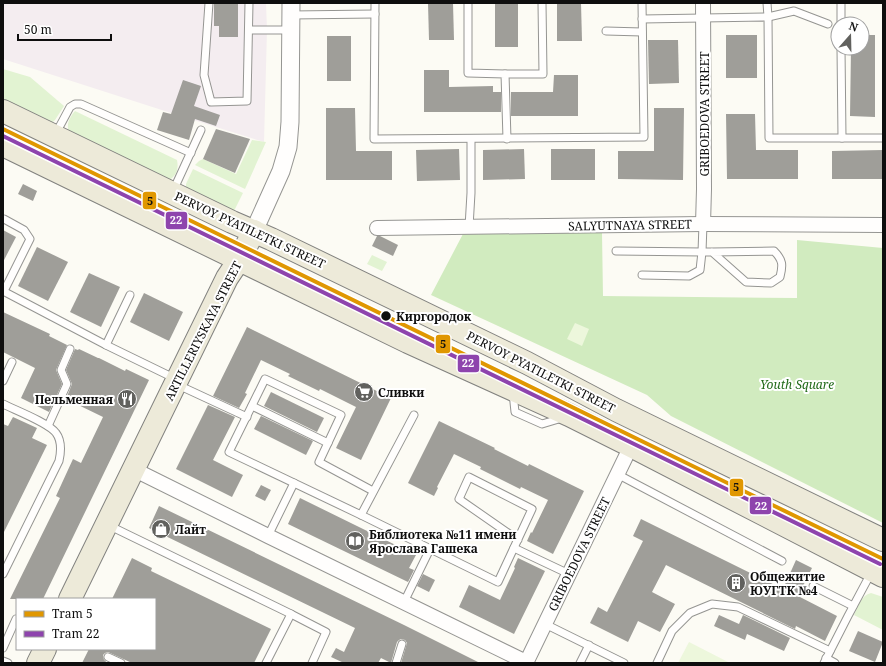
<svg xmlns="http://www.w3.org/2000/svg" width="886" height="666" font-family="'Noto Serif',serif">
<rect width="100%" height="100%" fill="#fcfbf4"/>
<path fill="#f4edf0" d="M3,3H266L267,30L264,142L168,112L3,59Z"/>
<g fill="#e2f3d2">
<path d="M3,69L30,77L64,106L55,120L52,123L3,102Z"/>
<path d="M75,111L177,160C179,170 176,176 168,181L69,133C66,124 69,118 75,111Z"/>
<path d="M252,140L266,142L245,189L195,165L199,161L203,159L236,174Z"/>
<path d="M193,169L243,193L234,211L186,188V184Z"/>
<path d="M372,255L387,262L382,271L367,264Z"/>
<path d="M871,593L883,597V630L854,615C858,607 861,595 871,593Z"/>
</g>
<path fill="#d1ebbf" d="M464,232L602,233L603,296L797,298V240L883,248V523L671,416L647,395L431,295Z"/>
<g fill="#edf7dc">
<path d="M575,323L589,329L582,346L567,339Z"/>
<path d="M689,642L730,663H678Z"/>
</g>
<g fill="#9f9e99">
<path d="M214,3H238V37H219V26H214Z"/>
<path d="M428,3H453L454,40H429Z"/>
<rect x="495" y="3" width="23" height="44"/>
<path d="M557,3H581L582,41H557Z"/>
<rect x="726" y="35" width="31" height="43"/>
<path d="M862,35H875V117L850,116L851,48H862Z"/>
<rect x="327" y="36" width="24" height="45"/>
<path d="M648,40H678L679,83L649,84Z"/>
<path d="M424,70H449V87L493,86V92H501V112H424Z"/>
<path d="M554,75H578V116H511V92H553Z"/>
<path d="M183,80L201,86L194,106L220,115L216,126L195,119L189,140L157,130L163,112L171,114Z"/>
<path d="M326,108H355L356,151H392V180H326Z"/>
<path d="M654,108H684L683,180L618,179V151H654Z"/>
<path d="M726,114H755L756,150H798V179H727Z"/>
<path d="M216,129L250,139L235,173L203,159Z"/>
<path d="M459,149L460,180L417,181L416,150Z"/>
<path d="M524,149L525,179L483,180V150Z"/>
<rect x="551" y="149" width="44" height="31"/>
<path d="M883,150V179H832V151Z"/>
<path d="M23,184L37,191L33,201L18,194Z"/>
<path d="M3,230L16,237L3,262Z"/>
<path d="M377,236H380L398,245L393,256L372,246Z"/>
<path d="M37,247L68,262L48,301L18,286Z"/>
<path d="M89,273L120,287L101,327L70,312Z"/>
<path d="M144,293L183,312L169,341L130,322Z"/>
<path d="M3,312L50,334L49,336L67,345L56,370L62,384L49,412L21,398L35,368L3,352Z"/>
<path d="M247,327L391,398L361,460L336,448L356,407L320,389L319,391L288,376L290,374L261,360L245,393L247,394L239,408L213,396Z"/>
<path d="M75,349L78,350L79,349L98,358H99L125,371L126,369L149,380L43,599H10L60,498L56,496L73,459L81,463L103,417L66,399L72,384L66,370Z"/>
<path d="M271,392L324,418L317,432L264,406Z"/>
<path d="M208,405L235,417L213,460L243,475L232,497L176,469Z"/>
<path d="M261,416L313,441L306,455L254,429Z"/>
<path d="M13,417L37,428L32,438L47,445L3,534V424L8,426Z"/>
<path d="M439,421L495,448L494,449L528,466L529,464L584,491L553,554L527,541L531,532L532,533L548,500L521,487L520,489L480,469L481,467L454,454L437,487L438,488L434,496L408,483Z"/>
<path d="M261,485L271,490L265,501L255,496Z"/>
<path d="M300,498L416,555L409,568L414,570L408,582L288,524Z"/>
<path d="M159,506L404,625L480,663H401L407,643L405,640L401,639L399,640L397,642L391,663L381,658L378,663H344L331,657L336,648L344,652L355,628L149,528Z"/>
<path d="M641,519L783,589L796,560L812,568L798,596L837,616L825,641L796,626L795,629L666,565L652,592L675,604L660,632L638,621L628,642L590,623L598,607L607,612L643,541L633,536Z"/>
<path d="M132,558L152,568L151,571L271,629L254,663H132L108,652L105,653L103,655L104,660L106,661L105,663H82L89,649H155V599H112Z"/>
<path d="M518,558L545,571L514,634L459,607L469,585L500,600L515,568L514,567Z"/>
<path d="M423,574L435,580L429,592L417,586Z"/>
<path d="M719,615L739,624L743,615L790,638L784,651L747,634L745,640L714,626Z"/>
<path d="M858,631L883,642L875,662L849,651Z"/>
</g>
<g fill="none" stroke-linecap="round" stroke-linejoin="round">
<g stroke="#959592" stroke-width="9">
<g id="service">
<path d="M209,3L204,75L211,102L247,101L249,3"/>
<path d="M375,3L374,139L644,137L642,3"/>
<path d="M468,3V73L505,74L507,139"/>
<path d="M767,3L768,17L794,11L828,24"/>
<path d="M841,3V24"/>
<path d="M291,15L375,14"/>
<path d="M642,19L768,17L769,138H883"/>
<path d="M249,30H291"/>
<path d="M606,31L642,32"/>
<path d="M841,48L842,138"/>
<path d="M505,74H543L542,3"/>
<path d="M55,135L70,107L75,104H81L191,153"/>
<path d="M173,191L201,130"/>
<path d="M469,227L471,193V139"/>
<path d="M616,251L702,252H712L774,251C783,260 783,265 780,277L771,283L746,282L712,252"/>
<path d="M642,275L689,276L700,270L702,252L703,224"/>
<path d="M3,291L106,345L176,379"/>
<path d="M4,291L30,239L24,230L4,219"/>
<path d="M106,345L130,295"/>
<path d="M3,381L12,362"/>
<path d="M178,385L247,417"/>
<path d="M513,393L515,412L542,424L562,418"/>
<path d="M3,404C15,410 49,423 56,433C62,441 61,452 59,461L3,574"/>
<path d="M252,406L328,443"/>
<path d="M48,426L67,384L61,370L70,349"/>
<path d="M617,474L782,561"/>
<path d="M373,491L319,462L341,415L265,379L229,452L361,515L498,582L532,509L469,477L459,499L518,540"/>
<path d="M361,515L414,415"/>
<path d="M108,525L291,614L266,663"/>
<path d="M268,536L294,483"/>
<path d="M514,548L569,574"/>
<path d="M813,586L853,606"/>
<path d="M404,602L430,549"/>
<path d="M291,614L326,632L312,663"/>
<path d="M545,624L624,663"/>
<path d="M3,648L16,619"/>
<path d="M108,657L121,663"/>
<path d="M826,658L835,663"/>
<path d="M3,661L8,663"/>
<path d="M396,663L402,644"/>
<path d="M580,663L589,645"/>
<path d="M657,663L672,631L690,613L712,604L738,607L830,651"/>
<path d="M824,663L848,616L871,573"/>
</g>
</g>
<g stroke="#959592" stroke-width="16">
<g id="minor">
<path d="M703,224L704,189L703,3"/>
<path d="M377,228L703,224L883,225"/>
<path d="M133,469L268,536L526,662"/>
<path d="M526,663L631,446"/>
</g>
</g>
<g stroke="#959592" stroke-width="19">
<path id="tertiary" d="M254,231L281,171L288,147L290,122L291,3"/>
</g>
<g stroke="#82827f" stroke-width="24">
<g id="primary">
<path d="M3,111L232,222L271,239L527,363L616,410L883,540"/>
<path d="M3,145L408,342L569,415L631,446L883,576"/>
<path d="M70,599L227,278L239,260L254,231"/>
<path d="M38,663L45,649"/>
</g>
</g>
<use href="#service" stroke="#fffefd" stroke-width="7"/>
<use href="#minor" stroke="#fffefd" stroke-width="14"/>
<use href="#tertiary" stroke="#fffefd" stroke-width="17"/>
<use href="#primary" stroke="#edead9" stroke-width="22"/>
<g stroke="#fff" stroke-width="7">
<path id="tram-1" d="M3,129L883,559"/>
</g>
<g stroke="#fff" stroke-width="7">
<path id="tram-2" d="M3,136L880,564"/>
</g>
<use href="#tram-1" stroke="#e09701" stroke-width="4"/>
<use href="#tram-2" stroke="#8e44ad" stroke-width="4"/>
</g>
<defs>
<g id="supermarket-disc" transform="scale(1)"><circle r="9.5" fill="#61615e" stroke="#fff"/><path d="M-6-5.5h2.5l.6 2H6L4.5 2H-2.5L-4.4-4H-6ZM-1.5 3.2a1.3 1.3 0 1 0 .1 0ZM3 3.2a1.3 1.3 0 1 0 .1 0Z" fill="#fff"/></g>
<g id="restaurant-disc" transform="scale(1)"><circle r="9.5" fill="#61615e" stroke="#fff"/><path d="M-5-6h1v4h1v-4h1v4h1v-4h1v5L-1.5 .5V6h-2V.5L-5-1ZM5-6V6H3V1.5H1.5Q1.5-4 5-6Z" fill="#fff"/></g>
<g id="shop-disc" transform="scale(1)"><circle r="9.5" fill="#61615e" stroke="#fff"/><path d="M-5-2.5h2.3a2.7 3.5 0 0 1 5.4 0H5L5.5 6h-11ZM-1.5-2.5h3a1.5 2.3 0 0 0-3 0Z" fill="#fff"/></g>
<g id="library-disc" transform="scale(1)"><circle r="9.5" fill="#61615e" stroke="#fff"/><path d="M-6-4Q-3-5.5-.7-3.5V5Q-3 3-6 4ZM6-4Q3-5.5 .7-3.5V5Q3 3 6 4Z" fill="#fff"/></g>
<g id="building-disc" transform="scale(1)"><circle r="9.5" fill="#61615e" stroke="#fff"/><path d="M-4-6H4V6H1V3H-1V6H-4ZM-2.5-4.3h1.7v1.8h-1.7ZM.8-4.3h1.7v1.8H.8ZM-2.5-1h1.7V.8h-1.7ZM.8-1h1.7V.8H.8Z" fill="#fff"/></g>
</defs>
<g fill-rule="evenodd">
<use href="#supermarket-disc" x="364" y="392"/>
<use href="#restaurant-disc" x="127" y="399"/>
<use href="#shop-disc" x="161" y="529"/>
<use href="#library-disc" x="355" y="541"/>
<use href="#building-disc" x="736" y="583"/>
</g>
<circle fill="#0e0e0e" stroke="#fff" stroke-width="1.5" cx="386" cy="316" r="5.5"/>
<g text-anchor="middle" dominant-baseline="central" stroke-width="4" stroke-linejoin="round" paint-order="stroke">
<g font-size="12" fill="#0e0e0e" stroke="#fff">
<text transform="translate(704 114) rotate(-90)">GRIBOEDOVA STREET</text>
<text transform="translate(630 225) rotate(-1)">SALYUTNAYA STREET</text>
<text transform="translate(250 230) rotate(25)">PERVOY PYATILETKI STREET</text>
<text transform="translate(203 331) rotate(-63)">ARTILLERIYSKAYA STREET</text>
<text transform="translate(541 372) rotate(27)">PERVOY PYATILETKI STREET</text>
<text transform="translate(579 554) rotate(-64)">GRIBOEDOVA STREET</text>
</g>
<g font-size="12" font-weight="bold" fill="#0e0e0e" stroke="#fff" text-anchor="start">
<text x="396" y="316">Киргородок</text>
</g>
<g font-size="12" font-style="italic" fill="#226b1a" stroke="#fff">
<text x="797" y="384">Youth Square</text>
</g>
<g font-size="12" font-weight="bold" fill="#0e0e0e" stroke="#fff" text-anchor="start">
<text x="378" y="392">Сливки</text>
<text x="113" y="399" text-anchor="end">Пельменная</text>
<text x="175" y="529">Лайт</text>
<text x="369" y="534">Библиотека №11 имени<tspan x="369" dy="14">Ярослава Гашека</tspan></text>
<text x="750" y="576">Общежитие<tspan x="750" dy="14">ЮУГТК №4</tspan></text>
</g>
</g>
<g stroke="#fff" stroke-width="1.5">
<rect x="142" y="191" width="15" height="19" rx="4" fill="#e09701"/>
<rect x="165" y="211" width="23" height="19" rx="4" fill="#8e44ad"/>
<rect x="435" y="334" width="16" height="20" rx="4" fill="#e09701"/>
<rect x="457" y="354" width="23" height="19" rx="4" fill="#8e44ad"/>
<rect x="729" y="478" width="15" height="19" rx="4" fill="#e09701"/>
<rect x="749" y="496" width="23" height="19" rx="4" fill="#8e44ad"/>
</g>
<g font-size="11" text-anchor="middle" font-weight="bold" fill="#fff">
<text x="176" y="224">22</text>
<text x="468" y="367">22</text>
<text x="761" y="510">22</text>
</g>
<g font-size="11" text-anchor="middle" font-weight="bold" fill="#111">
<text x="150" y="205">5</text>
<text x="443" y="348">5</text>
<text x="736" y="491">5</text>
</g>
<rect width="886" height="666" fill="none" stroke="#0e0e0e" stroke-width="8"/>
<rect x="16" y="598" width="140" height="52" fill="#ffffff" stroke="#9f9f9f"/>
<rect x="24" y="611" width="20" height="6" fill="#e09701" stroke="#9f9f9f"/>
<text x="52" y="618" font-size="12" fill="#0e0e0e">Tram 5</text>
<rect x="24" y="631" width="20" height="6" fill="#8e44ad" stroke="#9f9f9f"/>
<text x="52" y="638" font-size="12" fill="#0e0e0e">Tram 22</text>
<g transform="translate(850 36) rotate(20)"><circle r="19" fill="#ffffff" stroke="#9f9f9f"/>
<path d="M0-3L7 15L0 10L-7 15Z" fill="#61615e"/>
<text y="-6" font-size="11" font-weight="bold" text-anchor="middle" fill="#0e0e0e">N</text>
</g>
<path d="M18 34v6h93v-6" fill="none" stroke="#0e0e0e" stroke-width="2"/>
<text x="24" y="34" font-size="12" fill="#0e0e0e" stroke="#ffffff" stroke-width="3" paint-order="stroke">50 m</text>
</svg>
